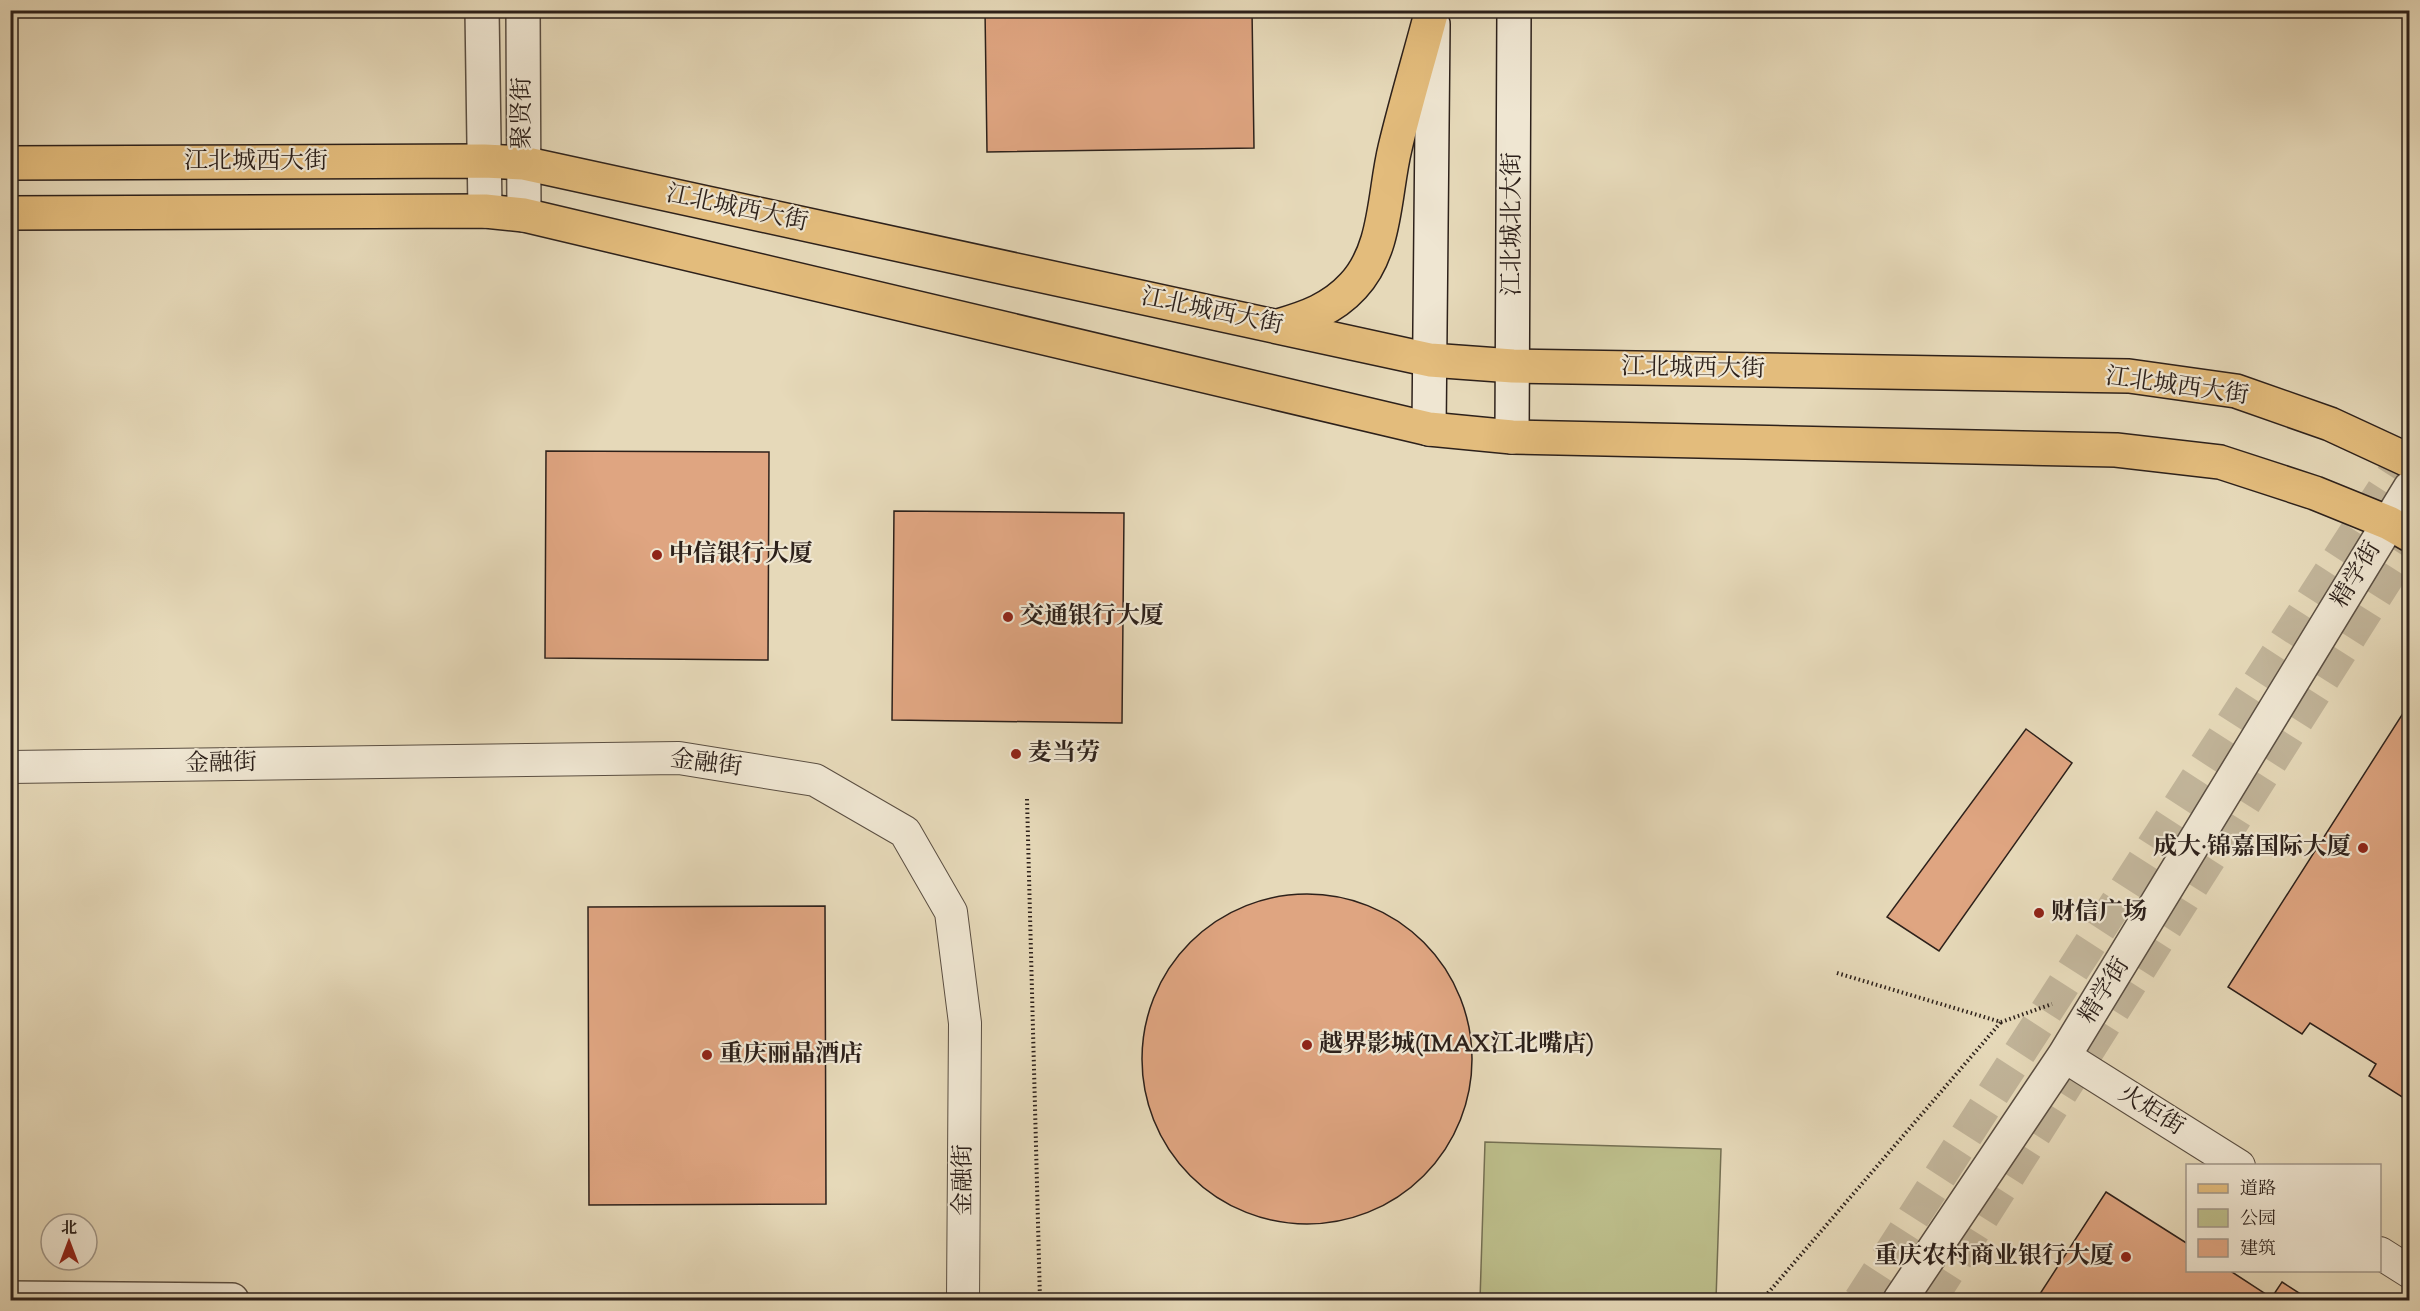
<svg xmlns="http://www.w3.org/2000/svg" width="2420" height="1311" font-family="'Sorts Mill Goudy','Noto Serif SC',serif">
<rect width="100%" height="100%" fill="#e6d9b9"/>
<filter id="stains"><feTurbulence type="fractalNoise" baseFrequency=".00333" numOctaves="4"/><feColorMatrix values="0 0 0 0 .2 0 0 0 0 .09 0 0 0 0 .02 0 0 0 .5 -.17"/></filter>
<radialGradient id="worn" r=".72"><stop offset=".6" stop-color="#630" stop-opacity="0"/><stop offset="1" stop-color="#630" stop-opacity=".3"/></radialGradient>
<path fill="#bcbd8a" stroke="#746f52" stroke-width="1.5" d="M1485,1142L1721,1149L1716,1300H1480Z"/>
<g fill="#dfa581" stroke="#2d211b" stroke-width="1.5">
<path d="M985,10H1252L1254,148L987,152Z"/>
<path d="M546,451L769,452L768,660L545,658Z"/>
<path d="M894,511L1124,513L1122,723L892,720Z"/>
<path d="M2407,707L2410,709V1102L2369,1076L2376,1064L2310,1023L2302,1034L2228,987Z"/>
<path d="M2026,729L2072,763L1939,951L1887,917Z"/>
<circle cx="1307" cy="1059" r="165"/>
<path d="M825,906L826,1204L589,1205L588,907Z"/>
<path d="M2106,1192L2188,1244V1270H2229L2272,1298L2270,1300H2036Z"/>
<path d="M2282,1282L2310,1300H2270Z"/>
</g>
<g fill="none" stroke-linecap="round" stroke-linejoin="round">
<g stroke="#c1b499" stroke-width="33" stroke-dasharray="33 16" stroke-linecap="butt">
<path d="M1860,1300L2410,448"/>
<path d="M1930,1300L2410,542"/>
</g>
<g stroke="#5b4f42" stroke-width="34">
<g id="minor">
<path d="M10,767L679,758L815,780L905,832L951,912L965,1023L963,1300"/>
<path d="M2064,1056L2239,1166"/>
<path d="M2380,1253L2410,1272"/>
</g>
</g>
<g stroke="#5b4f42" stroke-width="36">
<g id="tertiary">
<path d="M482,10L485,211"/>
<path d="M523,10L524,215"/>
<path d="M10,1298L232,1300"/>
<path d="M1900,1300L2064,1056L2410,488"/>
</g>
</g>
<g stroke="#2d211b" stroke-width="36">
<g id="secondary">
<path d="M1429,429L1433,24"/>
<path d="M1512,437L1514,10"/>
</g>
</g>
<g stroke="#2d211b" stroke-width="36">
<g id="primary">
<path d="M10,163L484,161L523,163L1430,360L1513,366L2129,376L2236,391L2330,424L2410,461"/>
<path d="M10,213L485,211L524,215L1429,429L1512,437L2116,450L2220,462L2315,493L2389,523L2410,535"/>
<path d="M1278,326C1306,318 1332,309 1353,286C1387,250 1384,193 1395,148C1406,102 1420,56 1432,10"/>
</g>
</g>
<g stroke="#2d211b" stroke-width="4" stroke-dasharray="1.5 3" stroke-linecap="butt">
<path d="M1027,799L1040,1300"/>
<path d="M1837,973L2001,1022L2052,1004"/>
<path d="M1762,1300L2001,1022"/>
</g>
<use href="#minor" stroke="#efe6d2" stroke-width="32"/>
<use href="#tertiary" stroke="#efe6d2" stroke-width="33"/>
<use href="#secondary" stroke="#efe6d2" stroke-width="33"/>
<use href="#primary" stroke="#e3bc7c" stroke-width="33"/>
</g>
<g fill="#8f2418" stroke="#efe6d2" stroke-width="2">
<circle cx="657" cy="555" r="6"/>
<circle cx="1008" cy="617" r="6"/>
<circle cx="1016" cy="754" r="6"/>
<circle cx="2363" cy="848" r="6"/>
<circle cx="2039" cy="913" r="6"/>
<circle cx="1307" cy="1045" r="6"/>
<circle cx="707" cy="1055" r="6"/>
<circle cx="2126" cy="1257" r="6"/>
</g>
<g text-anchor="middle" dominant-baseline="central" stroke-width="4.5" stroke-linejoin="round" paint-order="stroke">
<g font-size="24" fill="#2d211b" stroke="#efe6d2">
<text transform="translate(523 113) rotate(-90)">聚贤街</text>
<text x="256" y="162">江北城西大街</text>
<text transform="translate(737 209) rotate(12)">江北城西大街</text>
<text transform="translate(1513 224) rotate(-90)">江北城北大街</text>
<text transform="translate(1212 312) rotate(12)">江北城西大街</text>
<text transform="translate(1693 369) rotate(1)">江北城西大街</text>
<text transform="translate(2177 387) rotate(8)">江北城西大街</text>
<text transform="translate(2357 575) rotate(-59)">精学街</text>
<text transform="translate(221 764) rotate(-1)">金融街</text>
<text transform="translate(706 764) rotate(7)">金融街</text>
<text transform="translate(2105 991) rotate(-58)">精学街</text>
<text transform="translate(2151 1111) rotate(32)">火炬街</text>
<text transform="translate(964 1180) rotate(-90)">金融街</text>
</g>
<g font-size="24" font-weight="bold" fill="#2d211b" stroke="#efe6d2" text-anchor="start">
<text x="669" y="555">中信银行大厦</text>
<text x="1020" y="617">交通银行大厦</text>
<text x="1028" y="754">麦当劳</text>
<text x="2351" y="848" text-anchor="end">成大·锦嘉国际大厦</text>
<text x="2051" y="913">财信广场</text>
<text x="1319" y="1045">越界影城(IMAX江北嘴店)</text>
<text x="719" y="1055">重庆丽晶酒店</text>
<text x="2114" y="1257" text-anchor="end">重庆农村商业银行大厦</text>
</g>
</g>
<rect width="2420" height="1311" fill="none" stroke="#e6d9b9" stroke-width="36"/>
<rect x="12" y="12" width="2396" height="1287" fill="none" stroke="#2d211b" stroke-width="3"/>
<rect x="18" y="18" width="2384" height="1275" fill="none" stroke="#2d211b" stroke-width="1.5"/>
<rect x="2186" y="1164" width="195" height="108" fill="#efe6d2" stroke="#a19789" stroke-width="1.5"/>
<rect x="2198" y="1184" width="30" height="9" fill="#e3bc7c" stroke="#a19789" stroke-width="1.5"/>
<text x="2240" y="1194" font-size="18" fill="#2d211b">道路</text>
<rect x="2198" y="1209" width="30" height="18" fill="#bcbd8a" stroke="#a19789" stroke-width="1.5"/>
<text x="2240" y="1224" font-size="18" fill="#2d211b">公园</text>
<rect x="2198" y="1239" width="30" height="18" fill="#dfa581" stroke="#a19789" stroke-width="1.5"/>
<text x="2240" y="1254" font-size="18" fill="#2d211b">建筑</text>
<g transform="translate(69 1242)"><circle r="28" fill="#efe6d2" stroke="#a19789" stroke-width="1.5"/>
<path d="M0-4.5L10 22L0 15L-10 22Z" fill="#8f2418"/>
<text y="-9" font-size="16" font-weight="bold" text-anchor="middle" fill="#2d211b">北</text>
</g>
<rect width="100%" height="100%" filter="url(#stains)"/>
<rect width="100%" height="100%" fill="url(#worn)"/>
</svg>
